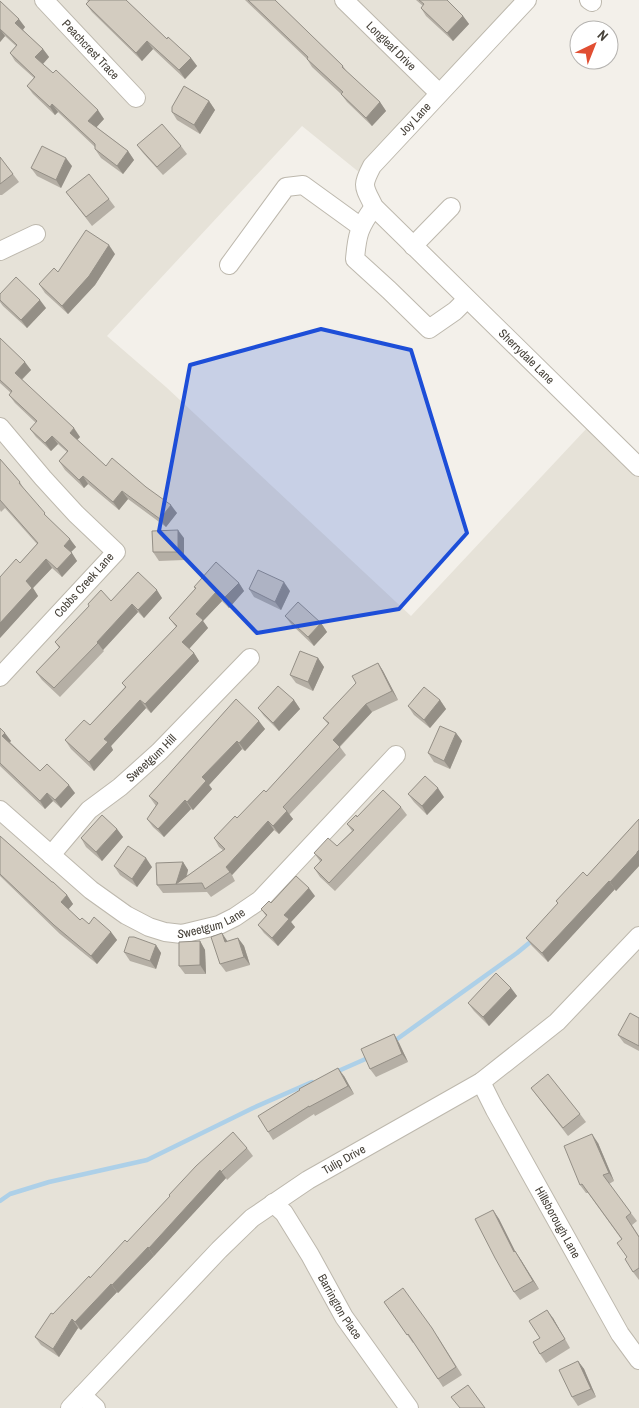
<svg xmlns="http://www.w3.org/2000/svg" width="639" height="1408" font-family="'Archivo Narrow',sans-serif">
<rect width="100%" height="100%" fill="#f3f0ea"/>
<path fill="#e6e2d8" d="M0,0H534L365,177L302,126L107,336L166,387L411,616L587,428L639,473V1408H0Z"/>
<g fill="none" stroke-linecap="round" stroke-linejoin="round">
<g stroke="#add0e8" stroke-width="4.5">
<path d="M393,1042L517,953L534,939"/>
<path d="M336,1072L370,1057"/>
<path d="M0,1201L10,1194L49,1182L147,1160L253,1108L312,1082"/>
</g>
<g stroke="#bdb8ad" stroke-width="20">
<g id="minor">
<path id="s1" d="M44,0L136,98"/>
<path id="s2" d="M344,0L439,93"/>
<path id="s3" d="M527,0L372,166C361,187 364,186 374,207L639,467"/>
<path d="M589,0L592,2"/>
<path d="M374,207C359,227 357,235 355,259L389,290L429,329L455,311L467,299"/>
<path d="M413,246L451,207"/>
<path d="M0,251L36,234"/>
<path d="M229,265L286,187L303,185L361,227"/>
<path d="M0,427L43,478L76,514L116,552L0,677"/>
<path id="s4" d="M0,810L91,890L126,915L149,927L165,932L182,934L219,925L235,917L260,900L396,755"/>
<path id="s5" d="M51,855L89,810L120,787L159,752L250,658"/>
<path id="s6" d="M481,1082L495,1110L620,1334L639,1360"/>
<path id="s7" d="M273,1203L284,1213L310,1255L344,1317L409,1408"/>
<path d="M82,1395L96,1408"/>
<path id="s8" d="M70,1408L219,1250L252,1218L308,1180L481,1082L557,1022L639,936"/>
</g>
</g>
<use href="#minor" stroke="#fff" stroke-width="18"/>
</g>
<g fill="#b5afa5">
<path d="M87,0H126L167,39L191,58L197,66L185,79L153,49L142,61L92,12L86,4L88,1Z"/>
<path d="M245,0H275L343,66L347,72L380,102L386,111L372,126L347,102L341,94L312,67L307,59Z"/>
<path d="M416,0H447L463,16L469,24L453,41L426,16L421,8L423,6Z"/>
<path d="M0,1L25,27L23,30L43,49L49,57L43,64L104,119L96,127L128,151L134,160L123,174L101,158L95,149V147L58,112L55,115L33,94L27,86L34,78L15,61L10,53L16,46L5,36L0,42Z"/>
<path d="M209,101L215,110L200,134L177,120L172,112Z"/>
<path d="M137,145L181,146L187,154L163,175L143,153Z"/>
<path d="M0,157L19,182L2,195H0Z"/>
<path d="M72,166L61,188L37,176L31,168Z"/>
<path d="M66,192L109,199L115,207L92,226Z"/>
<path d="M115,254L95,285L68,314L45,293L39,284L58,272Z"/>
<path d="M0,294L46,308L27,328L3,306L0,302Z"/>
<path d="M0,338L31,370L22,380L80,437L77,440L106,466L177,513L166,527L128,499L119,510L88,484L84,488L65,470L59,461L67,452L58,444L51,451L36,437L30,429L36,423L15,403L9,395L11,393L0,383Z"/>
<path d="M0,459L20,482L25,491L49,519L76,547L71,552L77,561L62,577L52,568L33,588L38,596L0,638L20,563L37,544L5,508L1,512L0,510Z"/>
<path d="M184,538V560L159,561L153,552Z"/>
<path d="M239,583L244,591L229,608L222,601L203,621L208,628L189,649L194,653L199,661L151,713L146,708L111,746L113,750L94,771L71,749L65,740L90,725L125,687L122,683L176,627L169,618L195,589L194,587Z"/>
<path d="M249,589L290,591L281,610L254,597Z"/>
<path d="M162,598L144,618L138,612L103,650L104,651L60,697L42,680L36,672L59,648L55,642L111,601Z"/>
<path d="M285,616L321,623L327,632L314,646L291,624Z"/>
<path d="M318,658L324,667L313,691L296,683L290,675Z"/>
<path d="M378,663L383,671L398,700L372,712L340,747L346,755L289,815L293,819L279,834L274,830L232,875L235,881L211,897L207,892L163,893L157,885L183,862L188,870L187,876L224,851L219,847L214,838L266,792L328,724L323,718Z"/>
<path d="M236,699L265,729L245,751L242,749L209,785L212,789L193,810L191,809L164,837L153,827L147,819L156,806L149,796Z"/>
<path d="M294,700L300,709L279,731L264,716L258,708Z"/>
<path d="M440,700L446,709L430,728L414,715L408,706Z"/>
<path d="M0,728L11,741L10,742L40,771L75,793L61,808L53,801L45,809L0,766Z"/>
<path d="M456,733L462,741L450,769L434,762L428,753Z"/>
<path d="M408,794L444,797L427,815L414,802Z"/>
<path d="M401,807L407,815L335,891L320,877L314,868L320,861L314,853L337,846L352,831L347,824L357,817Z"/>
<path d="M639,819V866L616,891L615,889L548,962L532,946L526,938L558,904L556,901L587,876Z"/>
<path d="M117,829L123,837L102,861L86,847L81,838Z"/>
<path d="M0,836L52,882L67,895L73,904L68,909L80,920L111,932L117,940L97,964L60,934L0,876Z"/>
<path d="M114,866L152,867L137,887L120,875Z"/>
<path d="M315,896L291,922L295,927L278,946L264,933L258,925L266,916L261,909L271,903Z"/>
<path d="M238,938L244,946L250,965L226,972L220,964L228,941Z"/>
<path d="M200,941L205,950L206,974H185L179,966Z"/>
<path d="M156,945L161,953L156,969L130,961L124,952Z"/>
<path d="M511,988L517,996L489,1026L474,1011L468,1003Z"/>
<path d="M639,1018V1051L624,1043L618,1035Z"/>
<path d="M394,1034L399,1043L408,1062L376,1077L370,1069Z"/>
<path d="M344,1076L354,1094L315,1116L314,1114L273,1140L268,1132Z"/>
<path d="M531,1088L580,1114L586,1122L568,1136Z"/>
<path d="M598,1143L614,1181L609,1184L637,1221L632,1225L639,1236V1280L633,1272L627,1257L622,1240L588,1193H586L580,1185Z"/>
<path d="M247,1148L253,1156L227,1180L226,1178L154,1256L118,1293L117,1292L81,1330L78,1328L59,1357L41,1345L35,1337L53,1314L127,1242Z"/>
<path d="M493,1210L499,1219L515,1251L521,1260L539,1289L520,1300L514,1292Z"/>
<path d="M384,1302L438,1337L462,1375L443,1387L414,1342L413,1343Z"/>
<path d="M553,1318L570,1348L546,1363L540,1354V1338Z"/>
<path d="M578,1361L584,1369L596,1397L578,1406L572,1397Z"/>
</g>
<g fill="#948f86">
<path d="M463,16L469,24L453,41L447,33Z"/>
<path d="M19,19L25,27L21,32L15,23Z"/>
<path d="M0,29L5,36L0,42Z"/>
<path d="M147,41L153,49L142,61L136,53Z"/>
<path d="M43,49L49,57L41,66L35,57Z"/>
<path d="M191,58L197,66L185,79L179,70Z"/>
<path d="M209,101L215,110L200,134L194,125Z"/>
<path d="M380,102L386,111L372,126L366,118Z"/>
<path d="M52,104L58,112L55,115L50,107Z"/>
<path d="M98,110L104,119L94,130L88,121Z"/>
<path d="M128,151L134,160L123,174L117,166Z"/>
<path d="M66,158L72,166L61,188L56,180Z"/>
<path d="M109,245L115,254L95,285L68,314L62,306Z"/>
<path d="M40,300L46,308L27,328L21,320Z"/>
<path d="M25,362L31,370L20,381L15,373Z"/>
<path d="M74,428L80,437L76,441L70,433Z"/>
<path d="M52,436L58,444L51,451L45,443Z"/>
<path d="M83,476L88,484L84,488L79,480Z"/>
<path d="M122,491L128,499L119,510L113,502Z"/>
<path d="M171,505L177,513L166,527L160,519Z"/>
<path d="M178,530L184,538V560L178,552Z"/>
<path d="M70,539L76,547L69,554L64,546Z"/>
<path d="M72,553L77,561L62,577L57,569Z"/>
<path d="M46,559L52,568L33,588L38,596L0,638V623L26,581Z"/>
<path d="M284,582L290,591L281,610L275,602Z"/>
<path d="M239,583L244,591L229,608L223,599Z"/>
<path d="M157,590L162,598L144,618L138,610Z"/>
<path d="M216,592L222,601L203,621L208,628L188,650L182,642L196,614Z"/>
<path d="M132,604L138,612L103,650L97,642Z"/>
<path d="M321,623L327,632L314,646L308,637Z"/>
<path d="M194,653L199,661L151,713L145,704Z"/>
<path d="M318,658L324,667L313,691L308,682Z"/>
<path d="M378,663L383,671L398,700L392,691Z"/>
<path d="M140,700L146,708L111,746L113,750L94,771L89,762L104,739Z"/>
<path d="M294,700L300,709L279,731L273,723Z"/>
<path d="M440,700L446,709L430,728L424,720Z"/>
<path d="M366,704L372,712L338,748L333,740Z"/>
<path d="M259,721L265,729L245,751L239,743Z"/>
<path d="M5,733L11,741L8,744L2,736Z"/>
<path d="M456,733L462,741L450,769L444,761Z"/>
<path d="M237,741L242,749L209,785L212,789L193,810L187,802L202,777Z"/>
<path d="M69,785L75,793L61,808L55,800Z"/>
<path d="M438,788L444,797L427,815L422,806Z"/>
<path d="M47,793L53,801L45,809L40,801Z"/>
<path d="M185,800L191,809L164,837L158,829Z"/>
<path d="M287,811L293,819L279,834L273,826Z"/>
<path d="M268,821L274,830L232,875L226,867Z"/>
<path d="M117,829L123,837L102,861L96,852Z"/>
<path d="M639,850V866L616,891L610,882Z"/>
<path d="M146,858L152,867L137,887L132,879Z"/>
<path d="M183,862L188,870L184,884H176Z"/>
<path d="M609,881L615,889L548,962L542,953Z"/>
<path d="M309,888L315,896L291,922L295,927L278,946L272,938L284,915Z"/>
<path d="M67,895L73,904L67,911L61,902Z"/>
<path d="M111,932L117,940L97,964L91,956Z"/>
<path d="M222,933L228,942H225Z"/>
<path d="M238,938L244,946L250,965L244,957Z"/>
<path d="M200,941L205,950L206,974L200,965Z"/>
<path d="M156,945L161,953L156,969L150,961Z"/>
<path d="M511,988L517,996L489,1026L483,1017Z"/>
<path d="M394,1034L399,1043L408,1062L402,1054Z"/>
<path d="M338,1068L344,1076L354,1094L348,1086Z"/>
<path d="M592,1134L598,1143L614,1181L609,1173Z"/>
<path d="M220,1170L226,1178L154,1256L149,1248Z"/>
<path d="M493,1210L499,1219L520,1261L514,1252Z"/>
<path d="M148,1247L154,1256L118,1293L112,1285Z"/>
<path d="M515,1251L521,1260L539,1289L533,1281Z"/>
<path d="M111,1284L117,1292L81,1330L75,1322Z"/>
<path d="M547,1310L553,1318L570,1348L565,1339Z"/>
<path d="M72,1319L78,1328L59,1357L53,1349Z"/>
<path d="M578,1361L584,1369L596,1397L591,1389Z"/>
</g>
<g fill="#d3ccc0" stroke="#948f86">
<path d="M90,0H126L167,39L168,37L191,58L179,70L147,41L136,53L86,4Z"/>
<path d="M248,0H275L343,66L342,67L380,102L366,118L341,94L343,92L307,59L308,57Z"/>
<path d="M419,0H447L463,16L447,33L421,8L424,4Z"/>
<path d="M0,1L19,19L15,23L43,49L35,57L53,73L56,70L98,110L88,121L128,151L117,166L95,149V144L52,104L50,107L27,86L35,77L10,53L17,45L0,29Z"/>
<path d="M184,86L209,101L194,125L172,112V107Z"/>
<path d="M162,124L181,146L157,167L137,145Z"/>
<path d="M42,146L66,158L56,180L31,168Z"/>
<path d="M0,157L13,174L0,184Z"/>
<path d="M89,174L109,199L86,217L66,192Z"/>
<path d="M86,230L109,245L89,276L62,306L39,284L54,268L58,272Z"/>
<path d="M16,277L40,300L21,320L0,300V294Z"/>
<path d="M0,338L25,362L15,373L74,428L70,433L106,466L112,458L146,487L171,505L160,519L122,491L113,502L83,476L79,480L59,461L68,451L52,436L45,443L30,429L37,421L9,395L12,391L0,380Z"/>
<path d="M0,459L20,482L19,483L45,513L44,514L70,539L64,546L72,553L57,569L46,559L26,581L32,588L0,623V577L16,559L20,563L38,543L0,500Z"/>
<path d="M178,530V552H153L152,531Z"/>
<path d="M216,562L239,583L223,599L216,592L196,614L203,620L182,642L194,653L145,704L140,700L104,739L108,742L89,762L65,740L84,720L90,725L126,687L122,683L177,626L169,618L196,588L194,587Z"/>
<path d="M258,570L284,582L275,602L249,589Z"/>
<path d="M138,572L157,590L138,610L132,604L97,642L98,643L54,688L36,672L60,647L55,642L89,606L88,604L101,590L111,601Z"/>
<path d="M298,602L321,623L308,637L285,616Z"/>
<path d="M300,651L318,658L308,682L290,675Z"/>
<path d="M378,663L392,691L366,704L333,740L340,747L283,807L287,811L273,826L268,821L226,867L230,872L205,889L202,883L157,885L156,863L183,862L176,884L225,849L214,838L235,816L237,818L264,790L266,792L329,723L323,718L356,683L352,676Z"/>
<path d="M278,686L294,700L273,723L258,708Z"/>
<path d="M424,687L440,700L424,720L408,706Z"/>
<path d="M236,699L259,721L239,743L237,741L202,777L206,781L187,802L185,800L158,829L147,819L158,803L149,796Z"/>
<path d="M440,726L456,733L444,761L428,753Z"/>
<path d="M0,728L5,733L2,736L40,771L47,764L69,785L55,800L47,793L40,801L0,763Z"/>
<path d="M425,776L438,788L422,806L408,794Z"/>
<path d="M383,790L401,807L329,883L314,868L322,860L314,853L328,838L337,846L354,830L347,824L356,815L357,817Z"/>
<path d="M102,815L117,829L96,852L81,838Z"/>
<path d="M639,819V850L637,852V853L610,882L609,881L542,953L526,938L558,903L556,901L583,872L587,876Z"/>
<path d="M0,836L52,882H53L67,895L61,902L80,920L82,918L89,924L94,917L111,932L91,956L54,925L0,874Z"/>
<path d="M128,846L146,858L132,879L114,866Z"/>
<path d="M296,876L309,888L284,915L289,919L272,938L258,925L267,915L261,909L269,901L271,903Z"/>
<path d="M222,933L225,942L238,938L244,957L220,964L211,937Z"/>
<path d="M129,937H134L156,945L150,961L124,952Z"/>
<path d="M200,941V965L179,966V942Z"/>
<path d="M496,973L511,988L483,1017L468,1003Z"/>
<path d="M630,1013L639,1018V1046L618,1035Z"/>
<path d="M394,1034L402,1054L370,1069L361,1049Z"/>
<path d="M338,1068L348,1086L309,1107V1106L268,1132L258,1116L300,1090L299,1089Z"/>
<path d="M548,1074L580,1114L563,1128L531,1088Z"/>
<path d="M233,1132L247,1148L221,1172L220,1170L149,1248L148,1247L112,1285L111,1284L75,1322L72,1319L53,1349L35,1337L51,1313L53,1314L89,1276L90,1278L125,1240L127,1242L170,1196L169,1195L196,1166Z"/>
<path d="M592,1134L609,1173L603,1175L631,1213L626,1217L639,1237V1268L633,1272L625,1259L627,1257L617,1243L622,1239L582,1184L580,1185L564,1146Z"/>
<path d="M493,1210L514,1252L515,1251L533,1281L514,1292L495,1258L475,1219Z"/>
<path d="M403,1288L432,1328L456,1367L438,1379L408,1334L407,1335L384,1302Z"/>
<path d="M547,1310L565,1339L540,1354L533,1342L540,1338L529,1321Z"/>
<path d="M578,1361L591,1389L572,1397L559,1370Z"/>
<path d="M468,1385L485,1408H460L451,1397Z"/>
</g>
<path fill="#1d4ed8" fill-opacity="0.2" stroke="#1d4ed8" stroke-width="4" stroke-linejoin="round" d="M321,329L411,350L467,533L399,609L257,633L159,531L190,365Z"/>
<g text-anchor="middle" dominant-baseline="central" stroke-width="4.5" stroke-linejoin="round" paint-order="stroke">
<g font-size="12" fill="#464139" stroke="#fff">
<text stroke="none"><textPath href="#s2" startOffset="66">Longleaf Drive</textPath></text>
<text stroke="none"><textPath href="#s1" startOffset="68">Peachcrest Trace</textPath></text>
<text transform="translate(415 119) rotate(-47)">Joy Lane</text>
<text stroke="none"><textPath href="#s3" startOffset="485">Sherrydale Lane</textPath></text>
<text transform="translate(84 585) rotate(-48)">Cobbs Creek Lane</text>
<text stroke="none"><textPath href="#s5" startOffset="140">Sweetgum Hill</textPath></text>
<text stroke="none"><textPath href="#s4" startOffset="255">Sweetgum Lane</textPath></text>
<text stroke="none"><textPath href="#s8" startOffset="372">Tulip Drive</textPath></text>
<text stroke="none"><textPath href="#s6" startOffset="160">Hillsborough Lane</textPath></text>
<text stroke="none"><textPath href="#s7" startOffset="124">Barrington Place</textPath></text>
</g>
</g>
<g transform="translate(594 45) rotate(43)"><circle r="24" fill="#ffffff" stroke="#b5b3b0"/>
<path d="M0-4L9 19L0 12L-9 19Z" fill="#e14e32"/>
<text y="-8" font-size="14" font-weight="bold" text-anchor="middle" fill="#464139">N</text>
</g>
</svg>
